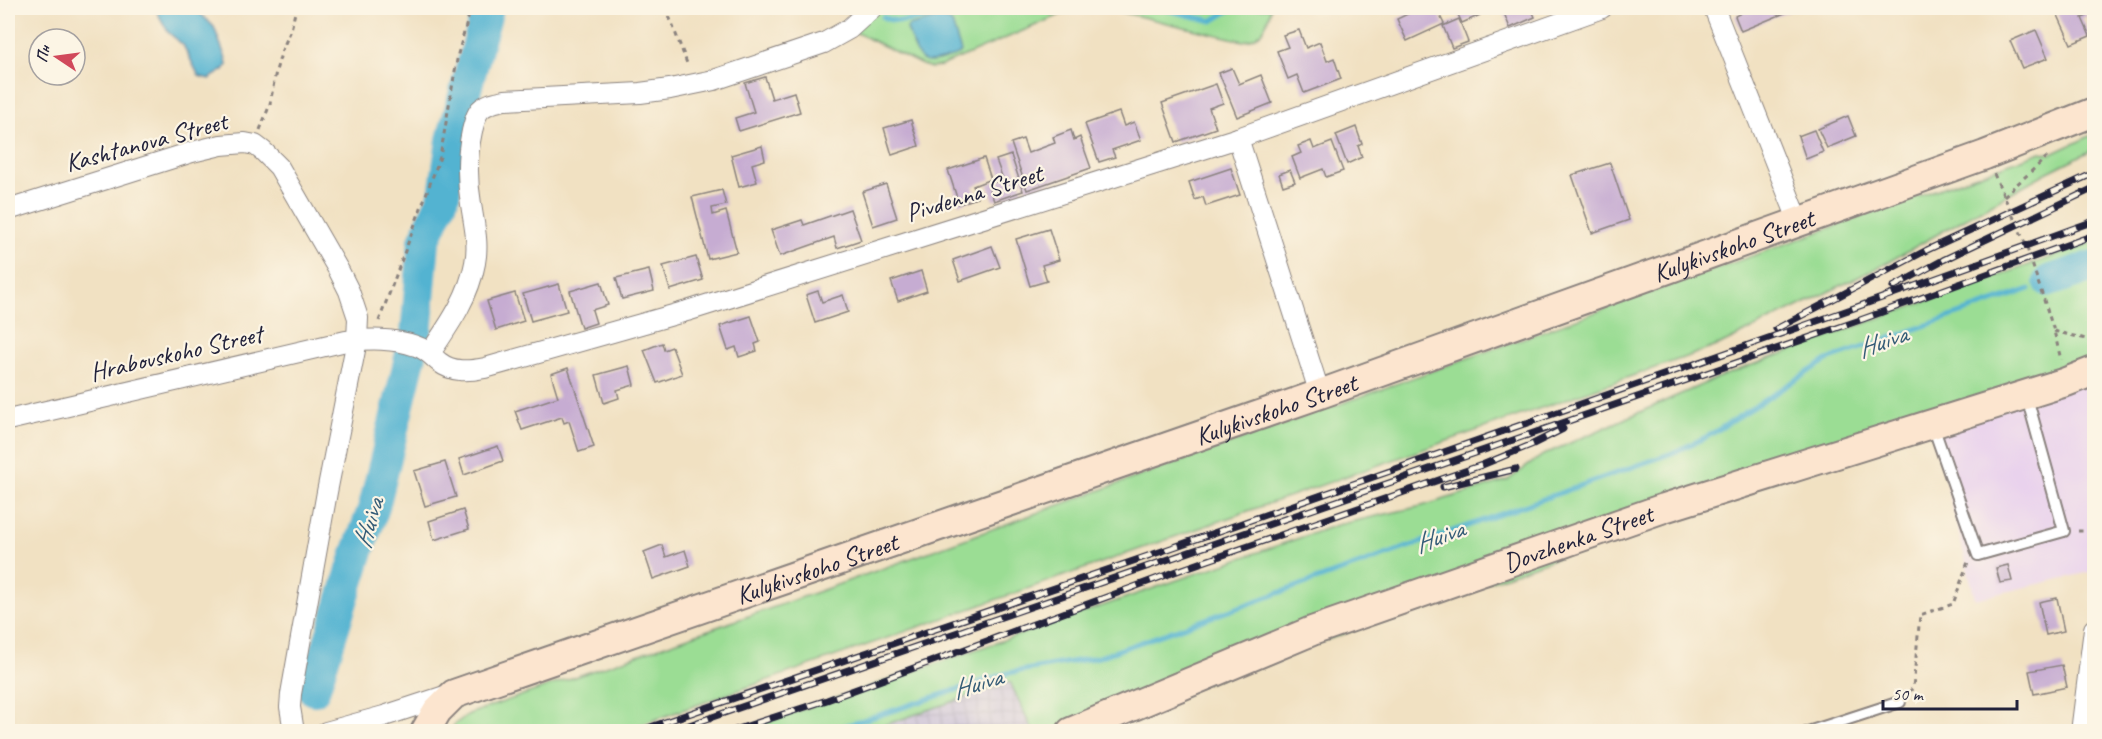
<svg xmlns="http://www.w3.org/2000/svg" width="2102" height="739" font-family="Caveat,sans-serif">
<defs>
<pattern id="industrial-grid" width="8" height="8" patternUnits="userSpaceOnUse" patternTransform="scale(1.5)"><rect width="8" height="8" fill="#c9bfd7"/><path d="M0 4h8M4 0v8" fill="none" stroke="#aca4b9"/></pattern>
</defs>
<rect width="100%" height="100%" fill="#fcf5e5"/>
<filter id="ink" filterUnits="userSpaceOnUse"><feTurbulence type="fractalNoise" baseFrequency=".0167" numOctaves="2"/><feDisplacementMap in="SourceGraphic" scale="12" xChannelSelector="R" yChannelSelector="G"/><feConvolveMatrix kernelMatrix="1 2 1 2 8 2 1 2 1" color-interpolation-filters="sRGB"/></filter>
<filter id="wash" filterUnits="userSpaceOnUse"><feTurbulence type="fractalNoise" baseFrequency=".008" numOctaves="4" result="noise"/><feDisplacementMap in="SourceGraphic" scale="24" xChannelSelector="R" yChannelSelector="G"/><feGaussianBlur stdDeviation="1.35" result="paint"/><feColorMatrix in="noise" values="0 0 0 0 0 0 0 0 0 0 0 0 0 0 0 0 0 1.4 0 .05"/><feComposite in="paint" operator="in"/></filter>
<g filter="url(#wash)">
<rect width="100%" height="100%" fill="#f1e1c2"/>
<path fill="#e9d2ed" d="M2094,371V571L1975,599L1932,424Z"/>
<path fill="url(#industrial-grid)" d="M1010,682L1033,731L867,732Z"/>
<g fill="#9bdd94" stroke="#5e8068" stroke-width="1.5">
<path d="M872,8L907,10L915,8H1076L941,66L931,68L922,65L849,29Z"/>
<path d="M1104,8H1271C1267,25 1263,38 1243,41Z"/>
<path d="M2094,134V149L2046,173L1883,265L1720,345L623,731H450L455,724L469,714L820,591L2041,152L2052,154Z"/>
<path d="M2094,242V371L1932,424L1071,731H1033L1010,682L867,731L737,732L1337,525L1422,506L1508,480L1543,455L1717,378L1871,321Z"/>
</g>
<g fill="#52b3d1" stroke="#3a6a86" stroke-width="1.5">
<path d="M155,8H189L201,14L214,27L226,59L227,65L224,70L209,79L199,76L183,45L168,32Z"/>
<path d="M942,17L952,23L961,52L958,55C919,67 922,67 907,29L908,26Z"/>
</g>
<g fill="none" stroke-linecap="round" stroke-linejoin="round">
<g stroke="#52b3d1" stroke-width="5">
<path d="M1159,8L1212,21L1233,8"/>
<path d="M883,17C905,28 933,14 955,8"/>
<path d="M827,732L1008,673L1099,657L1675,452L1710,435L1827,360L2030,289"/>
</g>
<g stroke="#52b3d1" stroke-width="32">
<path d="M2049,281L2094,266"/>
<path d="M416,335L424,241L444,196L452,140L488,8"/>
<path d="M314,690L357,554L374,507L411,354"/>
</g>
</g>
<g id="blocks">
<g fill="#c6acd2">
<path d="M1412,8H1436L1444,24L1407,41L1397,19L1414,11Z"/>
<path d="M1455,8H1477L1480,15L1462,23Z"/>
<path d="M1502,8H1531L1535,17L1510,28Z"/>
<path d="M1738,8H1797L1741,31L1735,16L1741,13Z"/>
<path d="M2069,8H2083L2087,16L2082,18L2090,36L2071,44L2057,13Z"/>
<path d="M1459,19L1468,42L1452,48L1443,26Z"/>
<path d="M1299,30L1306,48L1320,42L1327,61L1334,58L1341,79L1304,93L1297,75L1288,79L1277,51L1288,47L1283,35Z"/>
<path d="M2036,30L2048,58L2022,68L2010,41Z"/>
<path d="M1232,68L1239,84L1261,75L1272,103L1237,117L1219,73Z"/>
<path d="M765,77L772,99L794,92L800,112L739,131L735,118L754,112L745,83Z"/>
<path d="M1216,84L1223,103L1209,108L1216,128L1176,142L1162,103Z"/>
<path d="M1119,112L1124,126L1134,122L1141,140L1112,150L1115,157L1099,162L1085,124Z"/>
<path d="M1848,116L1856,136L1827,148L1818,129Z"/>
<path d="M911,120L919,146L892,155L884,128Z"/>
<path d="M1356,127L1362,144L1358,146L1362,157L1347,164L1336,135Z"/>
<path d="M1071,130L1074,140L1080,137L1091,168L1027,190L1011,143L1023,139L1028,153L1055,143L1053,137Z"/>
<path d="M1814,130L1823,152L1806,159L1798,136Z"/>
<path d="M1311,141L1314,149L1332,142L1343,171L1326,177L1323,169L1300,178L1292,157L1301,153L1298,146Z"/>
<path d="M762,146L765,160L752,164L757,182L739,187L731,155Z"/>
<path d="M1011,155L1023,191L994,201L988,184L1003,179L996,160Z"/>
<path d="M984,158L991,179L973,186L977,198L959,204L948,170Z"/>
<path d="M1610,163L1629,220L1592,233L1572,175Z"/>
<path d="M1231,168L1240,195L1206,206L1203,197L1195,200L1189,182Z"/>
<path d="M1290,170L1295,182L1283,186L1279,174Z"/>
<path d="M886,184L897,218L873,226L862,192Z"/>
<path d="M722,190L726,205L712,208L713,215L726,211L737,252L708,259L692,197Z"/>
<path d="M850,209L861,240L837,248L834,237L780,256L771,230L802,220L804,225Z"/>
<path d="M1049,229L1059,260L1042,265L1047,281L1030,286L1016,239Z"/>
<path d="M992,246L1000,267L960,281L953,260Z"/>
<path d="M696,257L703,280L670,290L663,266Z"/>
<path d="M649,270L654,291L622,299L616,278Z"/>
<path d="M921,271L927,291L898,301L891,281Z"/>
<path d="M601,282L608,305L592,310L596,323L581,328L570,291Z"/>
<path d="M559,284L567,311L531,321L523,294Z"/>
<path d="M818,291L822,302L843,295L848,312L815,323L806,295Z"/>
<path d="M515,293L524,321L496,330L487,301Z"/>
<path d="M751,316L760,342L755,344L757,351L739,357L736,347L728,350L720,326Z"/>
<path d="M662,343L664,350L672,347L682,374L657,383L644,350Z"/>
<path d="M629,366L634,385L617,390L619,398L604,403L596,375Z"/>
<path d="M568,368L594,447L579,452L569,421L564,423L562,417L522,430L515,411L558,397L551,374Z"/>
<path d="M498,446L503,461L464,475L459,459Z"/>
<path d="M445,462L456,497L425,506L414,471Z"/>
<path d="M463,510L469,529L434,540L429,521Z"/>
<path d="M662,545L666,557L685,550L690,566L653,579L644,552Z"/>
<path d="M2008,565L2012,581L2000,583L1996,568Z"/>
<path d="M2057,598L2064,631L2046,635L2039,602Z"/>
<path d="M2062,665L2067,687L2034,694L2029,671Z"/>
</g>
</g>
</g>
<g filter="url(#ink)">
<use href="#blocks" fill-opacity="0" stroke="#8a827e" stroke-width="1.5"/>
<g fill="none" stroke-linecap="round" stroke-linejoin="round">
<g stroke="#8a827e" stroke-width="14">
<g id="lane">
<path d="M1933,426L1978,555L2064,531L2026,394"/>
<path d="M1808,732L1900,702"/>
</g>
</g>
<g stroke="#8a827e" stroke-width="22">
<g id="street">
<path d="M1714,8L1799,222"/>
<path d="M1238,138L1320,394"/>
<path d="M8,210L192,152L221,145L245,143L255,145L263,151L279,167L339,271L349,291L358,318L357,340L327,492L291,694L290,707L294,732"/>
<path d="M430,353C449,325 469,297 475,263C479,243 474,225 471,204C467,181 467,154 472,131C474,124 475,116 480,110C487,103 496,102 505,100L640,93L670,89L714,80L824,43L849,29L872,8"/>
<path d="M8,420L346,341C369,339 394,338 416,346C426,349 432,356 439,362C453,373 469,371 485,368L687,311L1238,138L1602,8"/>
<path d="M326,732L384,716L451,694"/>
<path d="M2081,732L2094,629"/>
</g>
</g>
<g stroke="#8a827e" stroke-width="32">
<g id="secondary">
<path id="s1" d="M425,732L437,711L454,694L1320,394L1985,155L2094,112"/>
<path id="s2" d="M1071,732L1312,631L1664,508L2066,382L2094,371"/>
</g>
</g>
<g stroke="#8a827e" stroke-width="3" stroke-dasharray="4.5 4.5" stroke-linecap="butt">
<path d="M666,8L688,66"/>
<path d="M260,130L270,104L276,71L282,50L291,30L296,8"/>
<path d="M1994,174L2026,245L2054,331L2061,360"/>
<path d="M2004,196L2047,157"/>
<path d="M379,321L440,157L458,54L471,8"/>
<path d="M2054,331L2094,341"/>
<path d="M2078,531H2094"/>
<path d="M1909,692L1913,688L1920,615L1953,604L1968,562"/>
</g>
<use href="#lane" stroke="#fff" stroke-width="10"/>
<use href="#street" stroke="#fff" stroke-width="20"/>
<use href="#secondary" stroke="#fce5cf" stroke-width="28"/>
<g stroke="#22223b" stroke-width="7">
<g id="rail">
<path d="M1893,287L1943,260L2094,188"/>
<path d="M1776,329L1927,250L2094,173"/>
<path d="M1443,487L1516,469"/>
<path d="M636,732L1171,548L1854,308L2094,221"/>
<path d="M669,732L1863,319L2094,235"/>
<path d="M729,732L827,700L1180,570L1482,465L1533,444L1563,429"/>
</g>
</g>
<use href="#rail" stroke="#fcf5e5" stroke-width="4.5" stroke-dasharray="14" stroke-linecap="butt"/>
</g>
</g>
<g text-anchor="middle" dominant-baseline="central" stroke-width="4.5" stroke-linejoin="round" paint-order="stroke">
<g font-size="26" fill="#22223b" stroke="#fcf5e5">
<text transform="translate(146 142) rotate(-15)">Kashtanova Street</text>
<text transform="translate(974 193) rotate(-17)">Pivdenna Street</text>
<text stroke="none"><textPath href="#s1" startOffset="1404">Kulykivskoho Street</textPath></text>
<text transform="translate(176 353) rotate(-13)">Hrabovskoho Street</text>
<text stroke="none"><textPath href="#s1" startOffset="918">Kulykivskoho Street</textPath></text>
<text stroke="none"><textPath href="#s2" startOffset="543">Dovzhenka Street</textPath></text>
<text stroke="none"><textPath href="#s1" startOffset="432">Kulykivskoho Street</textPath></text>
</g>
<g font-size="27" font-style="italic" fill="#355c77" stroke="#fcf5e5">
<text transform="translate(1882 341) rotate(-19)">Huiva</text>
<text transform="translate(368 523) rotate(-73)">Huiva</text>
<text transform="translate(1439 536) rotate(-20)">Huiva</text>
<text transform="translate(977 683) rotate(-17)">Huiva</text>
</g>
</g>
<rect width="2102" height="739" fill="none" stroke="#fcf5e5" stroke-width="30"/>
<g transform="translate(57 57) rotate(283)"><circle r="28" fill="#fcf5e5" stroke="#a5a1a1" stroke-width="1.5"/>
<path d="M0-4.5L10 22L0 15L-10 22Z" fill="#d1495b"/>
<text y="-9" font-size="16" font-weight="bold" text-anchor="middle" fill="#22223b">Пн</text>
</g>
<path d="M1883 700v9h134v-9" fill="none" stroke="#22223b" stroke-width="3"/>
<text x="1892" y="700" font-size="18" fill="#22223b" stroke="#fcf5e5" stroke-width="4.5" paint-order="stroke">50 m</text>
</svg>
